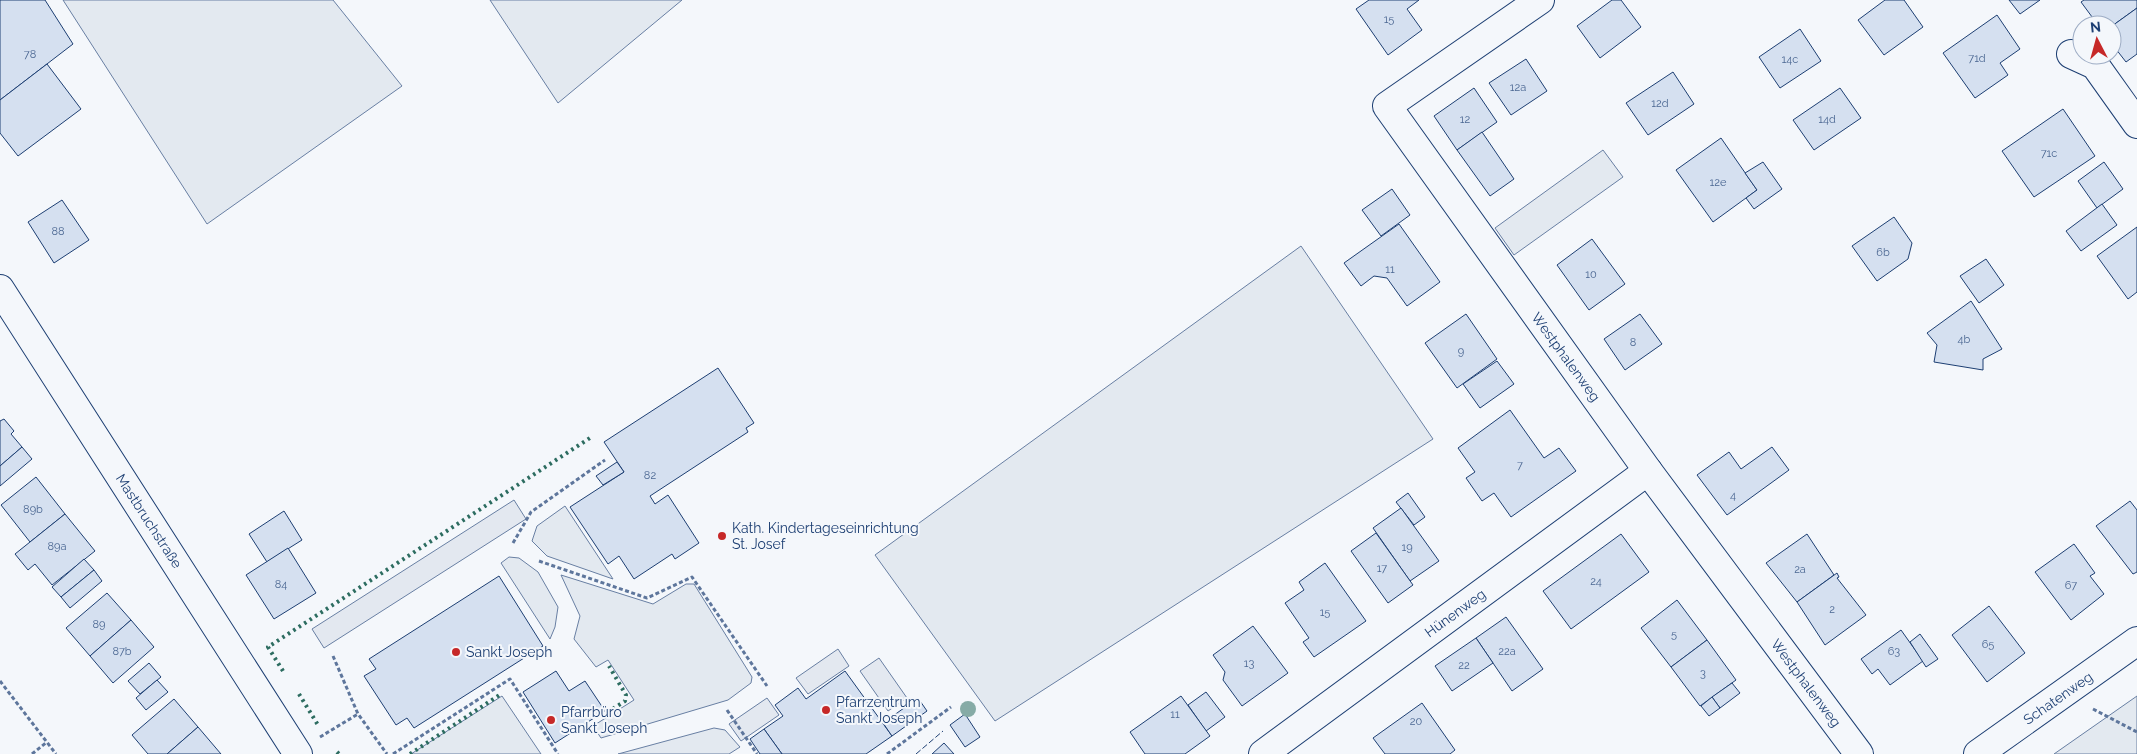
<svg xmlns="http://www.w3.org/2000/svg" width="2137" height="754" font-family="Raleway,sans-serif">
<rect width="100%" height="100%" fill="#f4f7fb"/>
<g fill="#e3e9f0" stroke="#687fa3">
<path d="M63,0H333L402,86L207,224Z"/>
<path d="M490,0H682L558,103Z"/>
<path d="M1603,150L1623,177L1514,255L1495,228Z"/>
<path d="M1301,246L1433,439L995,721L875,555Z"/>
<path d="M565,506L613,579L547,556L532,541L537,526Z"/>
<path d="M509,557L519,558L538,572L558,607L555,627L550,639L501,563Z"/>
<path d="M561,575L653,604L686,584H694L752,677L751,683L728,700L601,738L593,726L634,700L608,660L596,667L574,639L580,616Z"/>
<path d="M502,696L541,754H411Z"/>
<path d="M2137,696V754H2054Z"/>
<path d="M714,728L725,730L740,747L729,754H618Z"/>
</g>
<g fill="#e3e8f0" stroke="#687fa3">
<path d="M514,500L526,519L324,648L312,629Z"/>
<path d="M838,649L849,666L808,694L796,678Z"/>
<path d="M879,658L907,698L888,711L860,671Z"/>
<path d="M767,698L779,715L741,741L729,724Z"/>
</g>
<g fill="#d5e0f0" stroke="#1d3f73">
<path d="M0,0H45L73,44L0,100Z"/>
<path d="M1369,0H1419L1407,9L1422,30L1388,55L1356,9Z"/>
<path d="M1612,0H1621L1641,27L1600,58L1577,26Z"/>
<path d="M1885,0H1904L1923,27L1884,55L1858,20Z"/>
<path d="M2009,0H2040L2020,14Z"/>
<path d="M2084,0H2137V8L2112,26L2098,25L2081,2Z"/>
<path d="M2137,8V54L2126,62L2112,44V26Z"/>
<path d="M1997,15L2020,49L2000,63L2008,75L1975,98L1943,53Z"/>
<path d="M1800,29L1821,61L1780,88L1759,57Z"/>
<path d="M1526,59L1547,91L1511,115L1489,83Z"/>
<path d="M47,64L81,109L18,156L0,133V100Z"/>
<path d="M1673,72L1694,104L1648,135L1626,103Z"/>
<path d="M1474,88L1497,122L1457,150L1434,116Z"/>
<path d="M1840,88L1861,118L1814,150L1793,120Z"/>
<path d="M2063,109L2095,156L2034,197L2002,151Z"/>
<path d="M1482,132L1514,179L1490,196L1457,150Z"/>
<path d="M1721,138L1757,190L1713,222L1676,170Z"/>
<path d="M1763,162L1782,189L1754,209L1746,198L1757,190L1745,173Z"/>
<path d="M2104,162L2123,189L2097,208L2078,181Z"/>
<path d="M1392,189L1410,215L1381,236L1362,210Z"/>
<path d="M62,200L89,240L54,263L28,222Z"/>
<path d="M2102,204L2117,225L2081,251L2066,231Z"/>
<path d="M1894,217L1912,243L1908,259L1877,281L1852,246Z"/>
<path d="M1399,224L1440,282L1407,306L1387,278L1374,276L1361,286L1344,263Z"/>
<path d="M2137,227V292L2128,299L2097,256Z"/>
<path d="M1592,239L1625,284L1589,310L1557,265Z"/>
<path d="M1986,259L2004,285L1979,303L1960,276Z"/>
<path d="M1971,301L2002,349L1983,359V370L1934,362L1937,345L1927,333Z"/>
<path d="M1466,314L1497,359L1457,388L1425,343Z"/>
<path d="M1640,314L1662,344L1625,370L1604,339Z"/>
<path d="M1497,361L1514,384L1480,408L1463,384Z"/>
<path d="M718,368L754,423L746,428L748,432L650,496L655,504L668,495L699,543L675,559L672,554L634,579L619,556L608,564L570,507L624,472L604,442Z"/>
<path d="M1510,410L1544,458L1559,448L1576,471L1511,517L1494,493L1482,501L1466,478L1475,472L1458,448Z"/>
<path d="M4,419L14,431L11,434L22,447L0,466V421Z"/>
<path d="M22,447L32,459L0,486V466Z"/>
<path d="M1772,447L1789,470L1727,515L1697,475L1729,452L1741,469Z"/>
<path d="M617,462L624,472L603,485L596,476Z"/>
<path d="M36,477L65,514L30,542L1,505Z"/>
<path d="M1408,493L1425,517L1414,525L1396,502Z"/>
<path d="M2130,501L2137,510V572L2133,574L2096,526Z"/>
<path d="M1401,508L1439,561L1410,581L1373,528Z"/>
<path d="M284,511L302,540L267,562L249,534Z"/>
<path d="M65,514L95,551L52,585L35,564L28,570L15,554Z"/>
<path d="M1376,533L1413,585L1388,603L1351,551Z"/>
<path d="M1621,534L1649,572L1571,629L1543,591Z"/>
<path d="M1807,534L1834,575L1797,602L1766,563Z"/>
<path d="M2074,544L2095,573L2090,576L2104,594L2071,620L2035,572Z"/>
<path d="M288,548L316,593L274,619L246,575Z"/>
<path d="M84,559L94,570L61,597L52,587Z"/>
<path d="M1325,563L1366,621L1314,657L1303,642L1309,638L1285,603L1304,590L1299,582Z"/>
<path d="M94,570L102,581L70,608L61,597Z"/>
<path d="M1837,573L1839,577L1837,578L1866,615L1825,645L1797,602Z"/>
<path d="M499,576L543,646L414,728L407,718L396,725L364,676L376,669L369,659Z"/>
<path d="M107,593L131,620L90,656L66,628Z"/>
<path d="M1677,600L1707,640L1671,667L1641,628Z"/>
<path d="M1989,606L2025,653L1987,682L1952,635Z"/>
<path d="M1506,617L1543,669L1512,691L1476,638Z"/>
<path d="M131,620L154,647L113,683L90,656Z"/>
<path d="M1253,626L1288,673L1242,706L1223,680L1225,672L1213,655Z"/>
<path d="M1901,630L1923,661L1890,685L1878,669L1872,674L1861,659Z"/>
<path d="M1920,634L1938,659L1926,667L1910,642Z"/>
<path d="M1476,638L1493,663L1452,691L1435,666Z"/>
<path d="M1707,640L1736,680L1700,706L1671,667Z"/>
<path d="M149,663L161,677L140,694L128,681Z"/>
<path d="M556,671L569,691L585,681L605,711L555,743L523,692Z"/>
<path d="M845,671L892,736L866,754H782L764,729L783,716L775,705L798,688L806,699Z"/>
<path d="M157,680L168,692L146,710L136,698Z"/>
<path d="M1732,683L1740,693L1720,708L1712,697Z"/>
<path d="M1206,692L1225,717L1206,731L1188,705Z"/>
<path d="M1181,696L1210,736L1185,754H1145L1130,732Z"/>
<path d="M1712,697L1720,708L1709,716L1701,706Z"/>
<path d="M918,698L927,711L892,736L883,723Z"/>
<path d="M174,699L198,727L167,754H148L132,735Z"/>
<path d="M1422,703L1455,750L1450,754H1385L1373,738Z"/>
<path d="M965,714L980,737L965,747L950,725Z"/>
<path d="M198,727L221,754H167Z"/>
<path d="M764,729L782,754H760L750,739Z"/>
<path d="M944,743L954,754H932Z"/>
</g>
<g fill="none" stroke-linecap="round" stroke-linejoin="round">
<g stroke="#1d3f73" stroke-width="30">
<g id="street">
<path d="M1540,0L1387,106L1648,471L1859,754"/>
<path d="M2071,54L2095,65L2137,124"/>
<path d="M0,289L298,754"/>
<path d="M1263,754L1648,471"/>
<path d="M1978,754L2137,641"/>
</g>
</g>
<g stroke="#5e769c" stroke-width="3" stroke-dasharray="4 2.5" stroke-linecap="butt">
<path d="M513,543L531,512L605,460"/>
<path d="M539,561L647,598L692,577L767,686"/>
<path d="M333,656L358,714L387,754"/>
<path d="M0,681L56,754"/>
<path d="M2093,709L2137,732"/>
<path d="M727,710L757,754"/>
<path d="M320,737L358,714"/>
<path d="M32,754L47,742"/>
<path d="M393,754L510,679L558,754"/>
<path d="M887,754L951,707"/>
</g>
<use href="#street" stroke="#f4f7fb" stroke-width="28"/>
<g stroke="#2c6c60" stroke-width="4" stroke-dasharray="2.5 4" stroke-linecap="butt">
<path d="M283,671L268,647L593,436"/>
<path d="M299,694L318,725"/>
<path d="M602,716L625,701L626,695L609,666"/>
<path d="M337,752L339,754"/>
<path d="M410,754L501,694"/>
</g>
<path stroke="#1d3f73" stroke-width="1" stroke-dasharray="6 2.5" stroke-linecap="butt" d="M916,754L943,731"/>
</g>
<circle fill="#86aba6" cx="968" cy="709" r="8"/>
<g fill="#c62828" stroke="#f4f7fb" stroke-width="2">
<circle cx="722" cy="536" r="5"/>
<circle cx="456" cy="652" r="5"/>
<circle cx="826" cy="710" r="5"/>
<circle cx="551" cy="720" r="5"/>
</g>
<g text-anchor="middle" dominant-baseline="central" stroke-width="4" stroke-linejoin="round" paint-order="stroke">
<g font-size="11" fill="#4b6792">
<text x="1389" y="19">15</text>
<text x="30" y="54">78</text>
<text x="1977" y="58">71d</text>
<text x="1790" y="59">14c</text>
<text x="1518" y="87">12a</text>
<text x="1660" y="103">12d</text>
<text x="1465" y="119">12</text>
<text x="1827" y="119">14d</text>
<text x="2049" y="153">71c</text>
<text x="1718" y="182">12e</text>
<text x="58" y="231">88</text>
<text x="1883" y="252">6b</text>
<text x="1390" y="269">11</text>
<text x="1591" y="274">10</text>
<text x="1964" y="339">4b</text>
<text x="1633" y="342">8</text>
<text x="1461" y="351">9</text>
<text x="1520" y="465">7</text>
<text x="650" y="475">82</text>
<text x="1733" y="495">4</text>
<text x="33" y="509">89b</text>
<text x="57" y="546">89a</text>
<text x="1407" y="547">19</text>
<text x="1382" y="568">17</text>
<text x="1800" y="569">2a</text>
<text x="1596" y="581">24</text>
<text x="281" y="584">84</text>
<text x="2071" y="585">67</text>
<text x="1832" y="609">2</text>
<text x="1325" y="612">15</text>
<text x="99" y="624">89</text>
<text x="1674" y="634">5</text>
<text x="1988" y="644">65</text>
<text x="122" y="651">87b</text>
<text x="1507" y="651">22a</text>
<text x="1894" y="651">63</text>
<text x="1249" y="663">13</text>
<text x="1464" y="665">22</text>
<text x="1703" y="673">3</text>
<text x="1175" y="714">11</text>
<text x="1416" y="721">20</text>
</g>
<g font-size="14" fill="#1d3f73" stroke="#f4f7fb">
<text transform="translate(1566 357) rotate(54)">Westphalenweg</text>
<text transform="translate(149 521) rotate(57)">Mastbruchstraße</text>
<text transform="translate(1455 613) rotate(-36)">Hünenweg</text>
<text transform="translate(1806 683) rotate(53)">Westphalenweg</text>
<text transform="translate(2058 698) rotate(-35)">Schatenweg</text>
</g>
<g font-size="14" fill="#1d3f73" stroke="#f4f7fb" text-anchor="start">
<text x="732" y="528">Kath. Kindertageseinrichtung<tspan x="732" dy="16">St. Josef</tspan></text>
<text x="466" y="652">Sankt Joseph</text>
<text x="836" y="702">Pfarrzentrum<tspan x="836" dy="16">Sankt Joseph</tspan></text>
<text x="561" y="712">Pfarrbüro<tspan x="561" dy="16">Sankt Joseph</tspan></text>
</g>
</g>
<g transform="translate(2097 40) rotate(354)"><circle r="24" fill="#f4f7fb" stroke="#9eadc5"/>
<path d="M0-4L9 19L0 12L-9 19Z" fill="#c62828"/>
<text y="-8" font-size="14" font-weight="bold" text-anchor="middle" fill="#1d3f73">N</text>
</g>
</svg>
